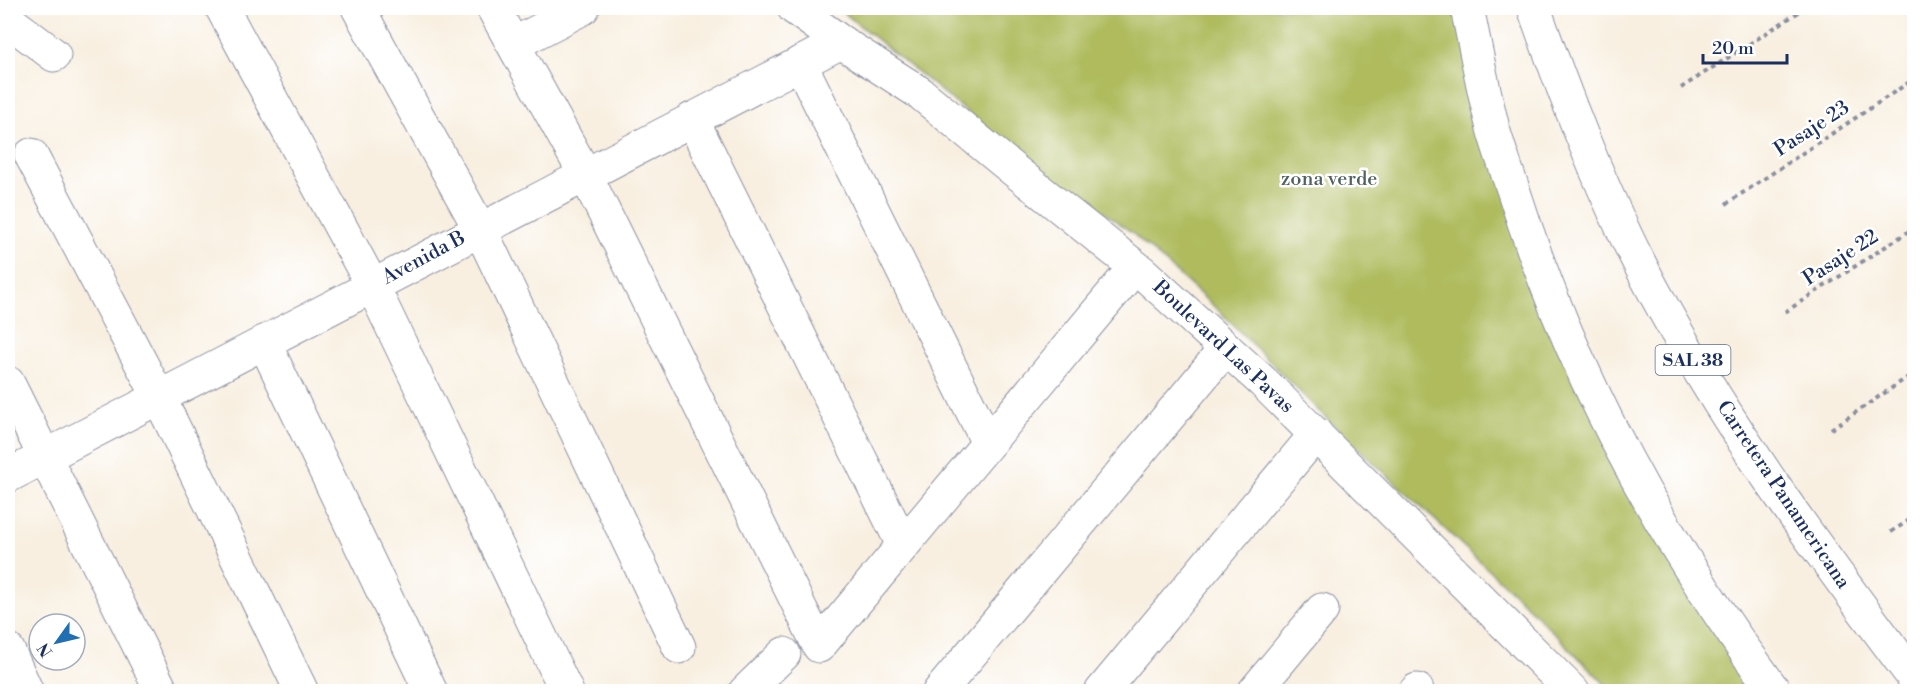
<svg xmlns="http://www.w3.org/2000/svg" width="1922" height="699" font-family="'Libre Bodoni',serif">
<rect width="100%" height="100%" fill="#fff"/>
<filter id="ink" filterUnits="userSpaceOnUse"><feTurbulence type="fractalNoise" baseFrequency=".0167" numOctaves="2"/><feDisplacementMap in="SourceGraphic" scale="12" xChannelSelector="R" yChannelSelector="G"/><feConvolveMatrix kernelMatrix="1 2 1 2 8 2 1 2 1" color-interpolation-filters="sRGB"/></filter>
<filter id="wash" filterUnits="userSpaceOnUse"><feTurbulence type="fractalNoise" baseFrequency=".008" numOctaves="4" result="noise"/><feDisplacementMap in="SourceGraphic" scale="24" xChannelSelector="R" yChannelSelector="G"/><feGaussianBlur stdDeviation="1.35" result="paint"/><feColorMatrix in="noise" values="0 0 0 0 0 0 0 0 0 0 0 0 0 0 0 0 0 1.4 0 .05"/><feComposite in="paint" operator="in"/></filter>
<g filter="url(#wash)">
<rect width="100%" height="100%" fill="#f8efe0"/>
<path fill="#afbb5d" stroke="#65755e" stroke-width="1.5" d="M838,8H1468L1562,325L1775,691H1612L1522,601L1330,422L1220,312L1131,232L1092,203L1083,206Z"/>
</g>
<g filter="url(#ink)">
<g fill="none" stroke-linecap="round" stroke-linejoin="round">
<g stroke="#8a8f9f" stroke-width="35">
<g id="minor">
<path d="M222,8L372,285L567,692"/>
<path d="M358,8L480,229L679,647"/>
<path d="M493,8L585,174L819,646L1135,267"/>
<path d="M794,8L841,42L920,93L1015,171L1143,273L1263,382L1573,692"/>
<path d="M8,20L54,55"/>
<path d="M514,44L583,8"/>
<path d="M800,63L988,443"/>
<path d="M692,119L903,545"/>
<path d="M31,155L159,397L302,692"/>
<path d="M264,342L431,692"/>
<path d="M8,383L162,692"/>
<path d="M8,476L841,42"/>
<path d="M8,650L27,692"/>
<path d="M745,692L784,654"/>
<path d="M939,692L1226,348"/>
<path d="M1101,692L1316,434"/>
<path d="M1254,692L1322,610"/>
<path d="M1415,692L1417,690"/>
</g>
</g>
<g stroke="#8a8f9f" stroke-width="35">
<g id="highway">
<path d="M1467,8C1476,49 1483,91 1494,132C1500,152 1507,172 1514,192C1572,375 1660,538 1775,692"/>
<path d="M1534,8C1571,113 1612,218 1667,315C1738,443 1826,561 1914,678"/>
</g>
</g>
<g stroke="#8a8f9f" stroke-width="4" stroke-dasharray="4.5 4.5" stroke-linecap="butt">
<path d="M1681,88L1805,8"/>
<path d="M1726,204L1914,79"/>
<path d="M1785,312L1914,228"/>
<path d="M1831,429L1914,373"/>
<path d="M1891,532L1914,517"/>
</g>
<use href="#minor" stroke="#fff" stroke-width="33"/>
<use href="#highway" stroke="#fff" stroke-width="33"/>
</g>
</g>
<g text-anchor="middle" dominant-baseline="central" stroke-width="5" stroke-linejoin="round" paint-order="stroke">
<rect fill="#fff" stroke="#5f6d8e" stroke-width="1.5" x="1655.5" y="345" width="75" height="30" rx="4.5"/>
<g font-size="18" font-weight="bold" fill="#1b2f5e">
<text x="1693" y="360">SAL 38</text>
</g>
<g font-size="20" fill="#1b2f5e" stroke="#fff">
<text transform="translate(1812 129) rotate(-33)">Pasaje 23</text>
<text transform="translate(424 258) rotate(-28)">Avenida B</text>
<text transform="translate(1841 258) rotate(-33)">Pasaje 22</text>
<text transform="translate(1223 347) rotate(43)">Boulevard Las Pavas</text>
<text transform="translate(1783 495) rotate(56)">Carretera Panamericana</text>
</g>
<g font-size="20" fill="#4f605e" stroke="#fff">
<text x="1329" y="179">zona verde</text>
</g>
</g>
<rect width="1922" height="699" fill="none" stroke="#fff" stroke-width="30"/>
<g transform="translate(57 642) rotate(236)"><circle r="28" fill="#ffffff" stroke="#a4acbf" stroke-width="1.5"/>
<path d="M0-4.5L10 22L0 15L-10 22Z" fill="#1f6fb2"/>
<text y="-9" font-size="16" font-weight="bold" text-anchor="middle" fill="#1b2f5e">N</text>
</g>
<path d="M1703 54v9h84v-9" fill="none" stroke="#1b2f5e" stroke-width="3"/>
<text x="1712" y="54" font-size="18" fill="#1b2f5e" stroke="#ffffff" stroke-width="4.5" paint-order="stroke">20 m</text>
</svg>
